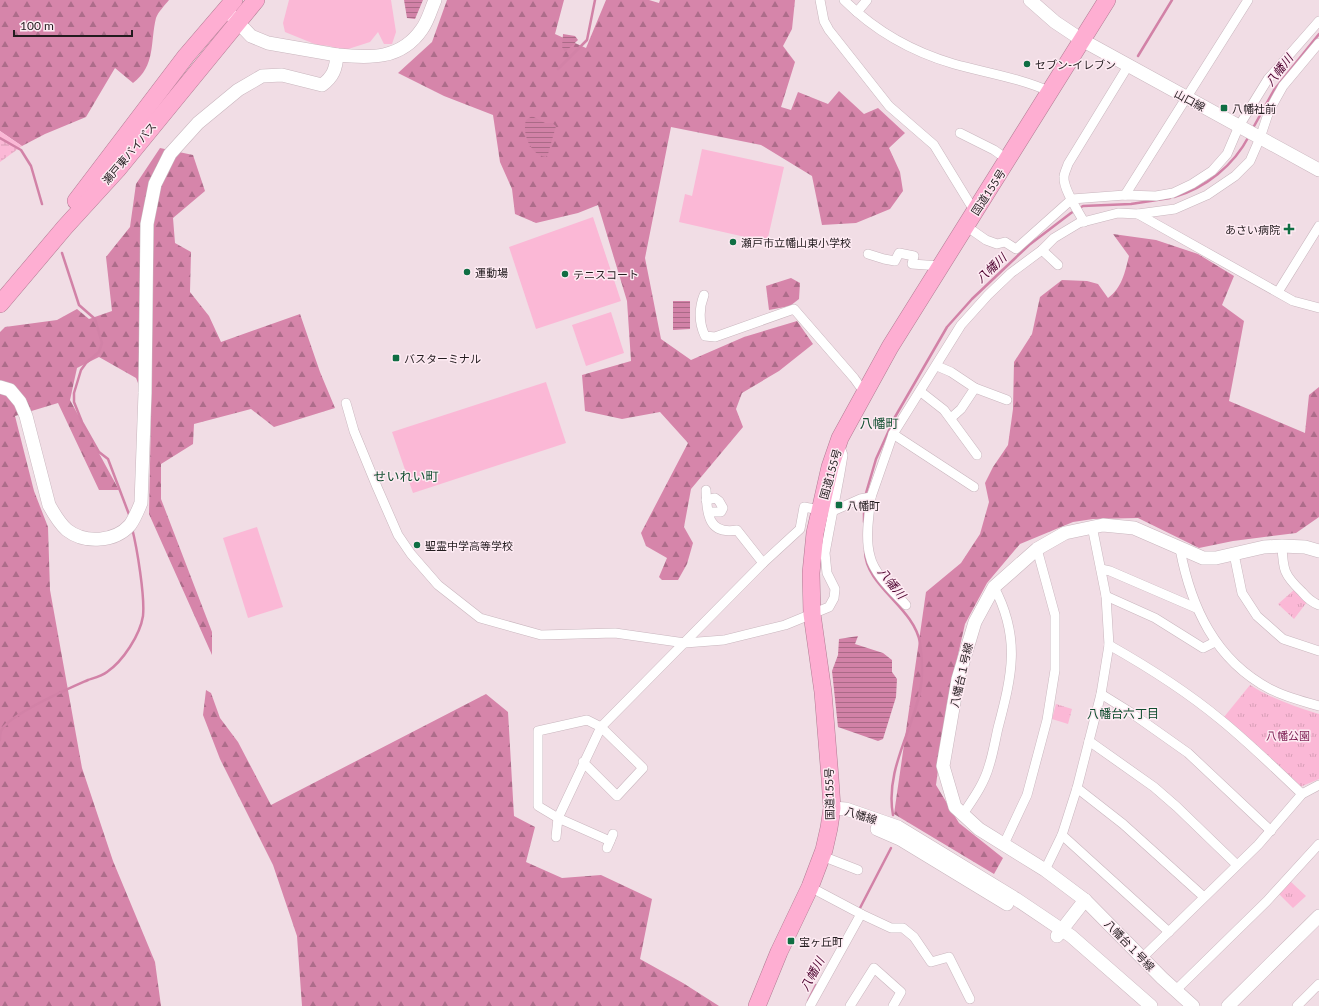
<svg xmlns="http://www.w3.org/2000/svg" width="1319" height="1006" font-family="Lato,'Noto Sans JP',sans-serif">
<defs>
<pattern id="forest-firs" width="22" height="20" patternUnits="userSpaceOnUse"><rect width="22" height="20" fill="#d685aa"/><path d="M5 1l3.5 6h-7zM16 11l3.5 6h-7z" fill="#ad6c8a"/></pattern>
<pattern id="wetland-marsh" width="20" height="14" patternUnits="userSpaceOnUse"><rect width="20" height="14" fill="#fbb8d6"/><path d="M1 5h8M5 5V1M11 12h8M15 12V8" fill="none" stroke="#d79eb7"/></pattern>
<pattern id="park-tufts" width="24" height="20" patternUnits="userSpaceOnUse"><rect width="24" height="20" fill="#fbb8d6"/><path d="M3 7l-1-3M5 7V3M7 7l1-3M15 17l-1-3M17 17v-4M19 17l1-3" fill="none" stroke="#d79eb7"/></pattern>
<pattern id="water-rules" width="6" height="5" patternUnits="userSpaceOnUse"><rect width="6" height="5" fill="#d282a7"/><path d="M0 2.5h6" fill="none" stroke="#aa6a87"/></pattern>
</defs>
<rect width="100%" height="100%" fill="#f1dde5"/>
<g fill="#fbb8d6">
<path d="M289,0H391L396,32L392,44H384L378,32L370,42L342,51L330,46L317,45L285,32L283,23Z"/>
<path d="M702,149L784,167L767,242L679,222L685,194L692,196Z"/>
<path d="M593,217L621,301L536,329L509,247Z"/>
<path d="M611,312L624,353L586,366L572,325Z"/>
<path d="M546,382L566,443L413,493L392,432Z"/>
<path d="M257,527L283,607L248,618L223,538Z"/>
</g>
<g fill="url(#forest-firs)">
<path d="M0,0H169C165,5 158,12 156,18C150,42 156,66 133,83L115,68L86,117L45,134L22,146L0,131Z"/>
<path d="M447,0H564L555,34L586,48L606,0H649L659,3L660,0H795L792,29L783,46L795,62L781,107L791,110L798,92L828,104L839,91L864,114L878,108L905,133L889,148L900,172L903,191L890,209L856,223L822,225L812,176L761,145L671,127L645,258L661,339L691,360L744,337L797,321L813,344L779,371L742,393L736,409L743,427L691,489L684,527L693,543L687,564L678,580H662L659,577L667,558L646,546L641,533L688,443L660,412L622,419L585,411L582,375L631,361L627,301L598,205L578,213L536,223L515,214L512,189L500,162L493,115L444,96L398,73L432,42Z"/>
<path d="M160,148L193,155L205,191L173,218L175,243L191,252L190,292L209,316L221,342L300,314L320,372L335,408L274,427L251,409L194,424L193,444L161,464V499L212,632V655L149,514L151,415L136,378L99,357L77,368L70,400L119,490H99L58,403L15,416L34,491L48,527L50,590L82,768L113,861L155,962L161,1006H0V332L5,327L57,320L77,309L89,319L112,311L106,257L130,227L136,184Z"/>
<path d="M1113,234L1156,240L1198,254L1234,276L1222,305L1244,321L1229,401L1305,433L1309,395L1319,387V517L1296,533L1233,541L1199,548L1138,518L1093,519L1073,522L1020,544L987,583L965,624L947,703L936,785L959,823L1003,858L994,874L894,814L926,592L961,563L980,534L989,502L985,483L993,467L1008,445L1013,409L1014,362L1032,334L1040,297L1062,280L1087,281L1098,284L1108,298C1122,288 1125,272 1129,256Z"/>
<path d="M791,278L800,283L799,299L790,306L769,310L766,286Z"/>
<path d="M206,690L211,693L220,718L238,742L271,805L486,694L508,712L514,816L535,827L526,862L562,878L601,875L652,899L640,959L683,983L719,1006H302L297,936L273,865L220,759L203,715Z"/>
</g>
<path fill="url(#wetland-marsh)" d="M0,131L22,146L0,162Z"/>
<g fill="url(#park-tufts)">
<path d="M1294,590L1307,602L1294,619L1278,604Z"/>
<path d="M1250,685C1272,699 1294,706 1319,714V779L1300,787L1224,717Z"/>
<path d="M1056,704L1072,709L1068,724L1052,719Z"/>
<path d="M1290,881L1306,896L1293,908L1279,894Z"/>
</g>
<g fill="url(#water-rules)">
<path d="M404,0H423L415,19L407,18Z"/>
<path d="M563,34L575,36L578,40L565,52L562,47Z"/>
<path d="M532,116L545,123H552L556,126L548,154L546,157C530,155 522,133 526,120Z"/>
<path d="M673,301H690V329L673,330Z"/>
<path d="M858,636L855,644L883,653L892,660V672L897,679L896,697L883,739L878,741L838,727L832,671L838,655L839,639Z"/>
</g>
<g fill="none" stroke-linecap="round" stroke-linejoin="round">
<g stroke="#d282a7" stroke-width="2.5">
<path d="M1138,56L1172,0"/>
<path d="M558,69L587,40L595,0"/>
<path d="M1253,128L1274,90L1319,34"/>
<path d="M0,138L21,150L31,166L42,204"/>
<path d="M1174,197C1206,188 1234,165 1249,136"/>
<path d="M62,253L79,305L95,319L102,343L99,352L86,363L81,370L74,393V402L82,422L99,452L108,459L130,517"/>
<path d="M864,522V500L876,459L895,417L947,327L972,299L1029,245L1071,213L1083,206L1131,204L1170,198"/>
<path d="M865,551C865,586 914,607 920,643C922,657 923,677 920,692C911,733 885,772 893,815"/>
<path d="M0,740C0,737 0,733 1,731C9,714 70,688 88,680C94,678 102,676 107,672C123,661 140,635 143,616C145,596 137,548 132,528"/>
<path d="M860,908L891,848"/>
<path d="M808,1001L816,985"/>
</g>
<g stroke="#c9b6be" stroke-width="10">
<g id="street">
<path d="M820,0L824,21L829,30L889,106L934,145L975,212"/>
<path d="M844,0C874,30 913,52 954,64C987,73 1020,78 1051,92"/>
<path d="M857,12L867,0"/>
<path d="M960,133L994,150L1008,160"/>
<path d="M1125,195L1248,0"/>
<path d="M1138,214L1293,301L1319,308"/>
<path d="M1084,222C1078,211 1063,189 1064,177C1064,173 1067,168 1068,164L1128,66"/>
<path d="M966,226L986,240L997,244L1005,242L1016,249L1072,199L1125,195L1156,196L1173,193L1192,184L1212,171L1227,154L1239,126L1268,79L1319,21"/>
<path d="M1042,250L1058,265"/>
<path d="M868,254L884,259L895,261L899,253L914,256L912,264L940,266"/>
<path d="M1278,292L1319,226"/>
<path d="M704,295C699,308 699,323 705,336L715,337L794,309L854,378L864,392"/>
<path d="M937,366L951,372L975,388L1007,400"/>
<path d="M921,392L944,410L977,455"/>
<path d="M346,403L354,431L377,487L398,535L411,554L438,585L480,618L541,635L615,633L685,643L724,640L785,625L829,607L834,598L835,589L827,573L825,553L840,473L843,455L840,447"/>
<path d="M951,418L961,409L975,388"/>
<path d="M893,434L974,487"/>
<path d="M706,490C707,514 708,535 737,530L763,563"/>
<path d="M871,497C869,516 865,538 870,556C874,574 894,592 906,605"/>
<path d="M706,500L715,498L719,501L723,508L721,512H709"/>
<path d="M833,511L860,499L871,497L893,434L961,325L988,295L1011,273L1042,250L1054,238L1079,223L1118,213L1138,214L1175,209L1207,195L1235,176L1250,161L1260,138L1269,111L1283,86L1319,43"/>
<path d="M1282,546C1283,570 1284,575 1302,592C1307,598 1311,602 1319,605"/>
<path d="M1180,549C1191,607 1215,660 1270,689C1285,697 1302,701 1319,706"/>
<path d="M1234,554L1242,593L1257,616L1283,639L1319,651"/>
<path d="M1101,569L1110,571L1196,608"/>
<path d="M1106,596L1155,618L1203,648L1215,642"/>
<path d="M1109,645C1148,667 1186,691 1221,720C1249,743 1276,769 1302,794"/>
<path d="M1101,694L1130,712L1188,753L1271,831"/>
<path d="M1089,741L1154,787L1177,807L1237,865"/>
<path d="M583,762L617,796L643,768L601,727L587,720L538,731V806L558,818L601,727L763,563L800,529L804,507L820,510"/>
<path d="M1077,788L1123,824L1204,897"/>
<path d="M963,814C973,799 984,784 989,766C993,754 995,741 998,728C1012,675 1021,638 994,587"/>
<path d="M1062,835L1169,932"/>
<path d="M556,837L558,818L610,841"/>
<path d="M1004,844L1027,795L1047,720L1055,670V615L1037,549"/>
<path d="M607,848L613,834"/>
<path d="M822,856L858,870"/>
<path d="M1045,870L1062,835L1077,788L1101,694L1109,645L1106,596L1092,526"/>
<path d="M861,914L891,928H903L914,937L931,962L949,957L970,999"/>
<path d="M1143,957L1258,845L1302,794L1319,785"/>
<path d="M1176,990L1267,901L1319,844"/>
<path d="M810,1006L861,914L810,887"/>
<path d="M850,1006L874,968L901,992L893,1006"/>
<path d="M1297,1006L1319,984"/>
</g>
</g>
<g stroke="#c9b6be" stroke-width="14">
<g id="secondary">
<path d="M1030,0L1055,22L1082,40L1319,170"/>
<path d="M232,16L251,36L268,43L337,55"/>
<path d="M0,387L10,390L20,402L26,416L49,505C54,514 59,523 67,530C85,544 115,542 130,525C135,518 138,510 141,503L145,393L147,224L155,184L170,154L198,123L238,90L262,76L282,75L322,85C333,77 336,69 337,55C370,58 401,60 422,29C428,21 431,9 435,0"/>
<path d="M832,808L846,809L898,827L1016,899L1071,936L1151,1006"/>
<path d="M877,829L900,839L1007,904"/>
<path d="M1057,936L1085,900"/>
<path d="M1193,1006L1162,978L1085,900L1045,870L979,829L955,807L943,766L958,679L975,622L994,587L1037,549L1065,533L1103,525L1134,528L1203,558H1216L1264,547L1282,546L1305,547L1319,551"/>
<path d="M1228,1006L1319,916"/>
</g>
</g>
<g stroke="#b17b93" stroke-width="18">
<g id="highway">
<path d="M76,201L186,56L234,0"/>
<path d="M0,304L65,227L117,170L256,0"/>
<path d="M757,1006L779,952L810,887L824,850L829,828L832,808L830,778L823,692L812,614L811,573L815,533L830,467L840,438L890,347L1107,0"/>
</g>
</g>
<use href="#street" stroke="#fff" stroke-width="9"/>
<use href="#secondary" stroke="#fff" stroke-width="13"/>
<use href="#highway" stroke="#feaed2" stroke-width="17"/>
</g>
<g fill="#0f6e43" stroke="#feebf3" stroke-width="1.5">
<circle cx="1027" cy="64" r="4"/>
<rect x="1220" y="104" width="8" height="8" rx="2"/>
<path d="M1287 223h4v4h4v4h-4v4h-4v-4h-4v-4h4z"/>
<circle cx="733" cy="242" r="4"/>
<circle cx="467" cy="272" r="4"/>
<circle cx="565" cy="274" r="4"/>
<rect x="392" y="354" width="8" height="8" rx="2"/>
<rect x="835" y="501" width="8" height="8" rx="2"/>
<circle cx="417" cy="545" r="4"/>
<rect x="787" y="937" width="8" height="8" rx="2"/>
</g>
<g text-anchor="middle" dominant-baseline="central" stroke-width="3" stroke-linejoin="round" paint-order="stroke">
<g font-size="11" fill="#231c1f" stroke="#feebf3" text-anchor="start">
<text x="1035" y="64">セブン-イレブン</text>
<text x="1232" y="108">八幡社前</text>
<text x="1280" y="229" text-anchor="end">あさい病院</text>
<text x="741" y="242">瀬戸市立幡山東小学校</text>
<text x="475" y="272">運動場</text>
<text x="573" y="274">テニスコート</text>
<text x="404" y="358">バスターミナル</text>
<text x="847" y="505">八幡町</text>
<text x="425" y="545">聖霊中学高等学校</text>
<text x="799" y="941">宝ヶ丘町</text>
</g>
<g font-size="11" fill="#231c1f" stroke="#feebf3">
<text transform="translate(1190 100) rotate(28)">山口線</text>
<text transform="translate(129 153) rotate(-50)">瀬戸東バイパス</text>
<text transform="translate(988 192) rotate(-57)">国道155号</text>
<text transform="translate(830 474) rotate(-74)">国道155号</text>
<text transform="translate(961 675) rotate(-77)">八幡台１号線</text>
<text transform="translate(829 794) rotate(-91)">国道155号</text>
<text transform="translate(861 815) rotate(17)">八幡線</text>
<text transform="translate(1130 945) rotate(46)">八幡台１号線</text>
</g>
<g font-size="11" fill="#7d1e53" stroke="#feebf3">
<text x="1288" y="735">八幡公園</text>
</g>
<g font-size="12" font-style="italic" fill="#4f0531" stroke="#feebf3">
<text transform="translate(1279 70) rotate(-52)">八幡川</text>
<text transform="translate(991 268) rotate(-43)">八幡川</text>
<text transform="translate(892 583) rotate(51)">八幡川</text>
<text transform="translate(812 974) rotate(-61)">八幡川</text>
</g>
<g font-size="12" fill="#104d2f" stroke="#feebf3">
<text x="1123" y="713">八幡台六丁目</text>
</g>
<g font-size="13" fill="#104d2f" stroke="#feebf3">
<text x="879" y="423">八幡町</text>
<text x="406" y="476">せいれい町</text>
</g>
</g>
<path d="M14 30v6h118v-6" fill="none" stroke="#231c1f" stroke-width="2"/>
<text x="20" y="30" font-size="12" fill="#231c1f" stroke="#feebf3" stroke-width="3" paint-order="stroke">100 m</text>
</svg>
